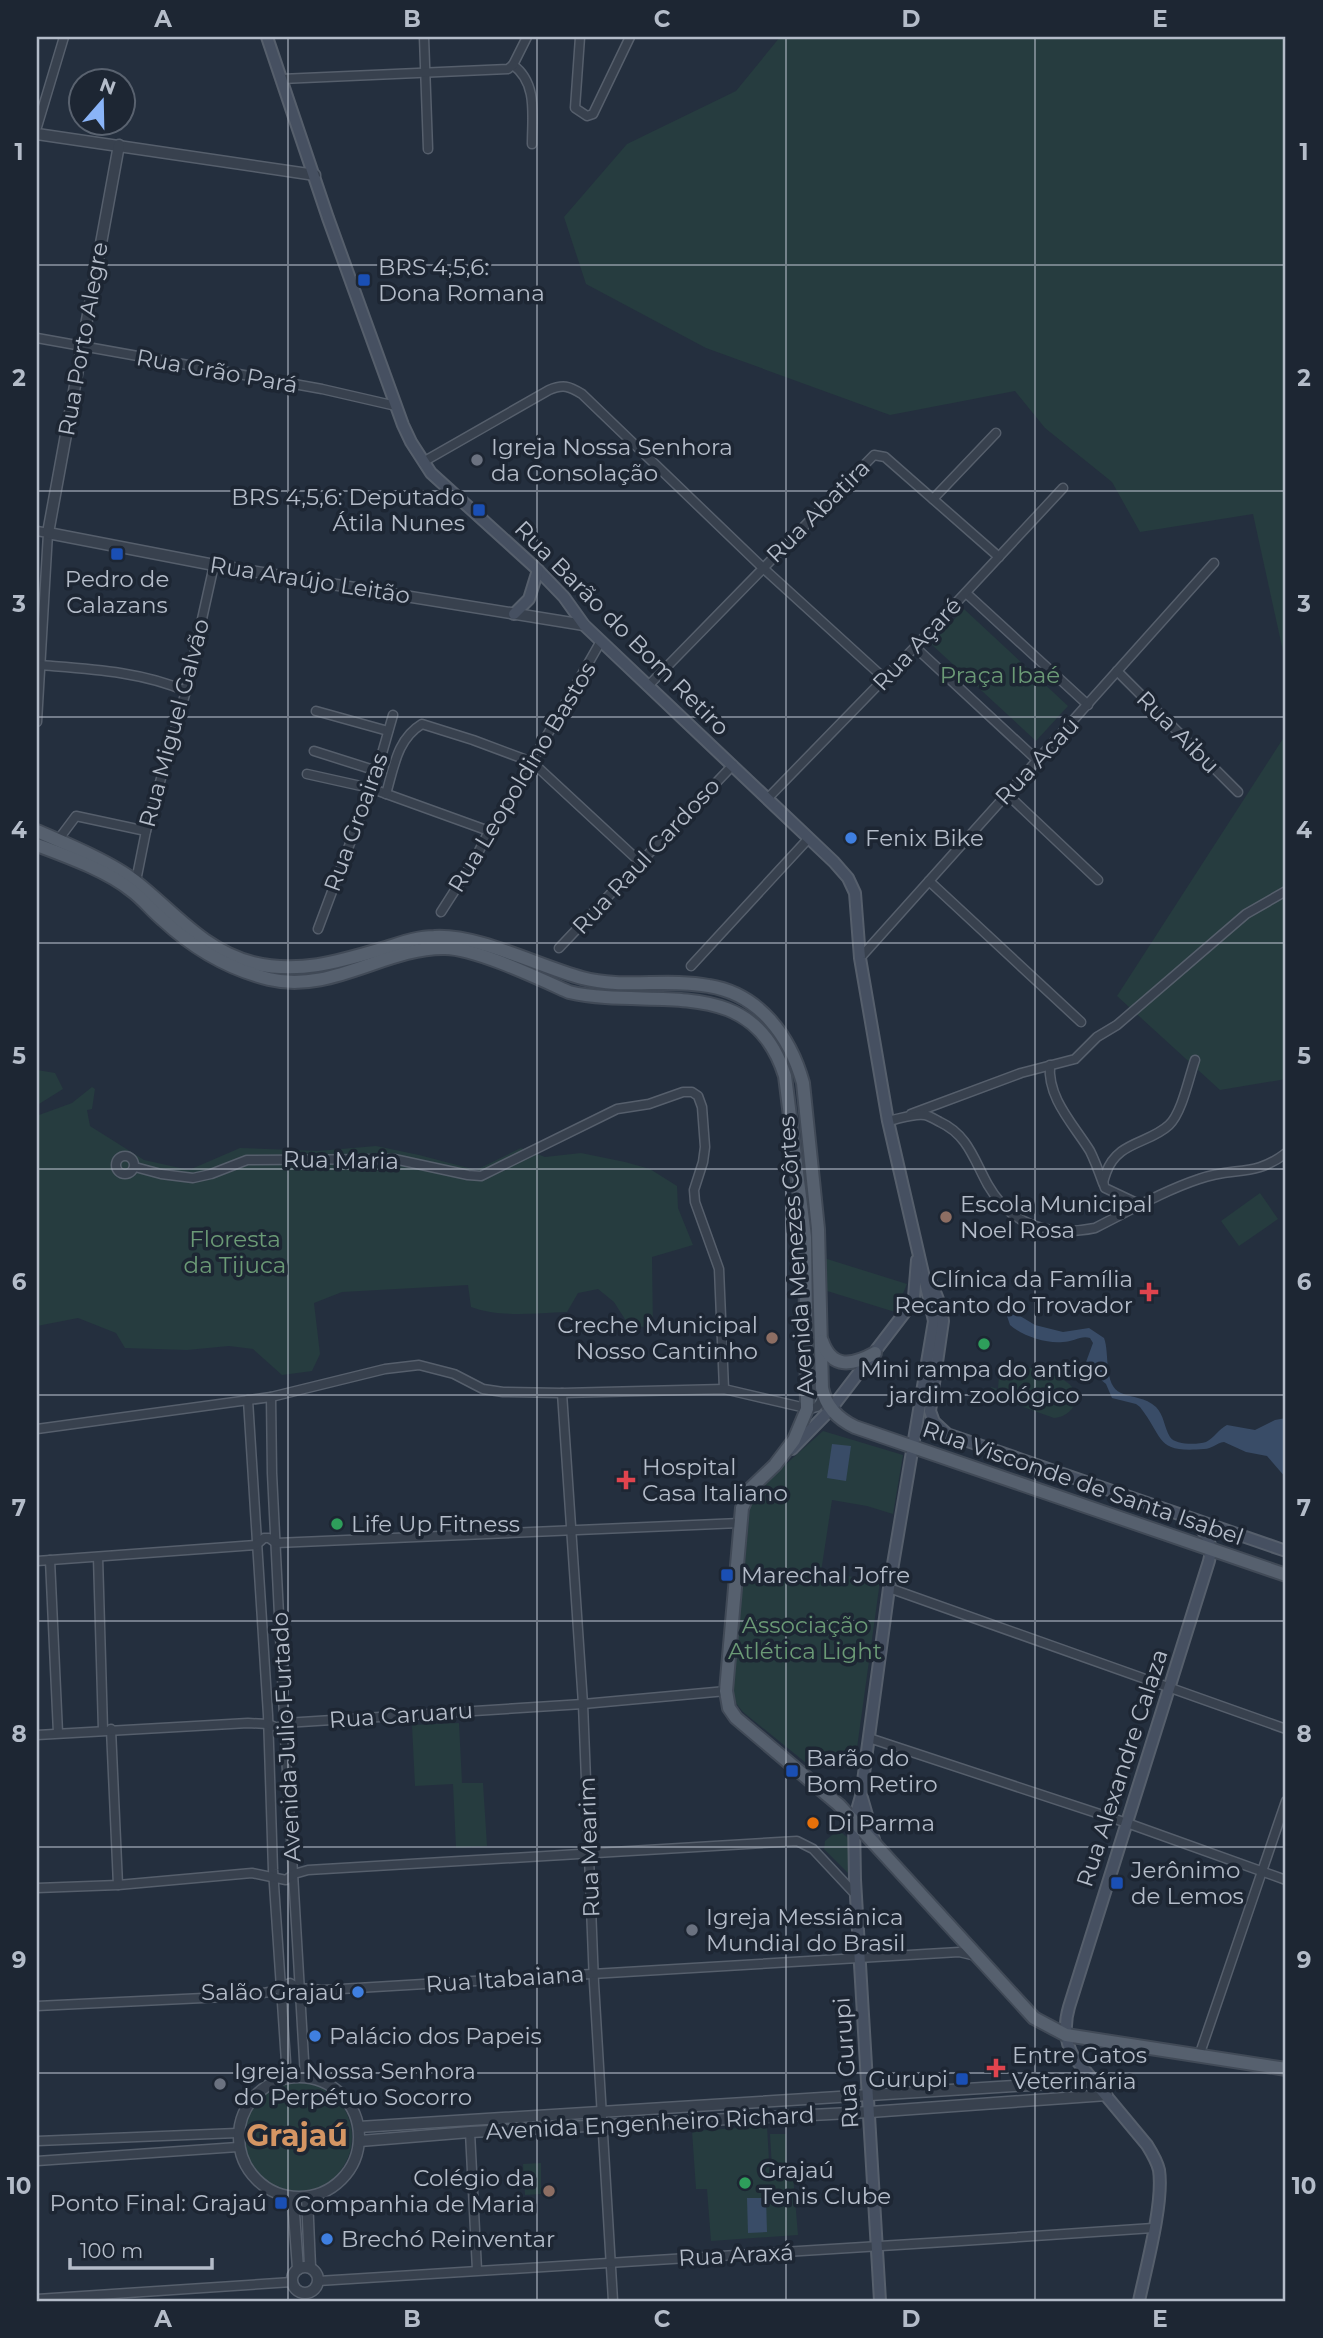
<svg xmlns="http://www.w3.org/2000/svg" width="1323" height="2338" font-family="Montserrat,sans-serif">
<rect width="100%" height="100%" fill="#242f3e"/>
<g fill="#263c3f">
<path d="M780,37H1286V665L1253,514L1140,532L1112,482L1045,428L1015,391L890,415L706,348L586,284L564,217L627,144L736,91Z"/>
<path d="M964,609L1068,706L1036,741L931,644Z"/>
<path d="M1286,734V1079L1220,1090L1117,996Z"/>
<path d="M37,1070L55,1073L63,1089L39,1104V1115L72,1103L92,1087L95,1089L92,1109L87,1110L90,1126L144,1160L189,1170L240,1148L318,1151L376,1146L419,1155L476,1170L521,1148L545,1157L581,1153L625,1162L650,1169L677,1186L678,1208L693,1245L652,1257L653,1329L628,1324L614,1302L598,1289L578,1293L567,1312C535,1313 501,1318 471,1307L468,1285L342,1292L314,1303L320,1354L312,1371L282,1375L253,1349L229,1346L187,1350L125,1348L116,1333L78,1318L37,1326Z"/>
<path d="M1260,1193L1278,1219L1239,1246L1221,1221Z"/>
<path d="M824,1258L907,1284L895,1312L824,1290Z"/>
<path d="M1011,1365C1023,1364 1058,1375 1068,1383C1085,1397 1072,1417 1054,1418L989,1395L991,1387L998,1389L999,1376Z"/>
<path d="M823,1431L903,1455L893,1514L867,1506L832,1500L821,1572L880,1581L857,1748L811,1767L743,1712L735,1702L733,1692L750,1508L758,1489Z"/>
<path d="M459,1723L462,1783H483L487,1846L456,1848L453,1784L415,1786L412,1725Z"/>
<path d="M837,1831L842,1833L854,1843L853,1878L824,1849L825,1841Z"/>
<circle cx="297" cy="2137" r="55"/>
<path d="M767,2126L770,2177L793,2175L798,2235L711,2241L707,2189H696L692,2131Z"/>
<path d="M770,2134H786L787,2167L772,2168Z"/>
<path d="M541,2163V2194L525,2195L523,2164Z"/>
</g>
<g fill="#394c67">
<path d="M1012,1311L1035,1325L1063,1332L1089,1328L1104,1338C1110,1353 1103,1385 1121,1393C1133,1398 1145,1397 1156,1407C1164,1415 1164,1427 1170,1437C1175,1445 1197,1445 1206,1442C1214,1438 1219,1429 1227,1425L1255,1430L1275,1420L1286,1418V1478L1267,1456L1246,1452L1224,1442C1216,1443 1212,1449 1204,1449C1155,1453 1165,1439 1140,1407L1136,1404L1112,1398L1106,1384L1088,1369L1086,1362L1093,1343L1090,1338C1081,1335 1073,1342 1063,1342C1047,1344 1022,1336 1010,1325L1007,1316Z"/>
<path d="M832,1444L851,1446L846,1481L827,1478Z"/>
<path d="M747,2198H766L767,2232L748,2233Z"/>
</g>
<g fill="none" stroke-linecap="round" stroke-linejoin="round">
<g stroke="#565f6c" stroke-width="11">
<g id="minor">
<path d="M424,37L428,149"/>
<path d="M580,37L575,108L587,116L593,114L630,37"/>
<path d="M513,65C538,83 532,116 532,144"/>
<path d="M513,65L527,37"/>
<path d="M281,79L508,69L513,65"/>
<path d="M37,127L64,37"/>
<path d="M37,338L322,389L396,406"/>
<path d="M423,462L549,390C563,384 569,386 582,394L762,567L885,679"/>
<path d="M933,499L996,433"/>
<path d="M37,531L48,533L37,722"/>
<path d="M966,593L1088,705"/>
<path d="M915,647L1037,760"/>
<path d="M39,665C88,669 140,671 186,691"/>
<path d="M1117,671L1238,792"/>
<path d="M648,686L874,455L885,457L999,557"/>
<path d="M316,711L388,731"/>
<path d="M314,751L377,771"/>
<path d="M307,774L370,788L489,831"/>
<path d="M1006,793L1098,880"/>
<path d="M386,794C394,767 397,739 422,724L473,740L532,762L640,862"/>
<path d="M768,798L915,647L1063,488"/>
<path d="M58,840L76,816L146,831"/>
<path d="M136,881L146,831L186,691L214,565"/>
<path d="M929,881L1081,1022"/>
<path d="M441,912L475,859L489,831L501,816L601,641"/>
<path d="M318,929L377,771L393,715"/>
<path d="M559,948L733,765"/>
<path d="M860,958L1214,563"/>
<path d="M691,966L809,838"/>
<path d="M1050,1065C1047,1098 1074,1125 1090,1151C1095,1161 1099,1172 1103,1183"/>
<path d="M911,1114L1021,1073L1075,1059L1097,1037L1117,1025L1246,914L1286,891"/>
<path d="M888,1121C899,1119 914,1113 925,1115C930,1116 936,1120 940,1122C968,1135 974,1160 988,1185C1012,1227 1050,1237 1095,1228C1129,1211 1163,1191 1199,1179C1234,1166 1254,1178 1286,1153"/>
<circle cx="125" cy="1165" r="9"/>
<path d="M135,1167L161,1174L193,1178L211,1174L247,1160L394,1159L468,1175L481,1176L617,1109L649,1104L683,1092H692L698,1096L702,1107L705,1147L703,1162L694,1190L695,1202L719,1269L724,1389"/>
<path d="M1141,1205L1105,1188C1102,1182 1104,1179 1106,1173C1117,1141 1149,1144 1169,1125C1182,1113 1189,1077 1195,1060"/>
<path d="M562,1393L583,1704L594,1983L613,2301"/>
<path d="M271,1397L272,1473L285,1737L305,2077"/>
<path d="M248,1400L268,1715L273,1870L286,2062L284,2078"/>
<path d="M37,1429L271,1397L385,1369L419,1365L454,1374L483,1389L503,1392L562,1393L724,1389L810,1409L817,1407L824,1397"/>
<path d="M98,1557L103,1730"/>
<path d="M50,1560L58,1733"/>
<path d="M37,1561L256,1545L264,1538H269L276,1543L740,1523"/>
<path d="M889,1588L1286,1729"/>
<path d="M111,1729L118,1885"/>
<path d="M37,1735L248,1723L268,1724L278,1728L285,1723L583,1704L726,1691"/>
<path d="M869,1738L1127,1823L1286,1880"/>
<path d="M37,1888L118,1885L252,1873L286,1880L294,1874L308,1870L797,1841L813,1849L856,1895"/>
<path d="M37,2006L245,1996L269,1992L290,1983L299,1988L324,1990L959,1952L976,1956"/>
<path d="M1199,2056L1286,1801"/>
<path d="M470,2132L477,2270"/>
<path d="M37,2141L237,2133"/>
<path d="M37,2161L238,2147"/>
<path d="M318,2281C597,2262 875,2248 1153,2228"/>
<path d="M37,2299L292,2282"/>
</g>
</g>
<g stroke="#565f6c" stroke-width="13">
<g id="tertiary">
<path d="M37,134L315,175"/>
<path d="M119,145L48,533L214,565L584,625"/>
<circle cx="299" cy="2137" r="60"/>
<path d="M359,2127L1095,2081"/>
<path d="M360,2141L470,2132L870,2112L1107,2095"/>
<path d="M307,2197L310,2267"/>
<path d="M293,2199L298,2269"/>
<circle cx="305" cy="2280" r="13"/>
</g>
</g>
<g stroke="#565f6c" stroke-width="14">
<g id="secondary">
<path d="M267,37L328,218L403,425L411,442L431,473L538,570L564,597L584,625L834,862L848,878L855,893L860,958L888,1121L934,1321L889,1588L861,1796L854,1821L855,1880L880,2301"/>
<path d="M514,614L529,599L538,570"/>
<path d="M932,1284L941,1307L943,1321L930,1411L934,1422L947,1434L1286,1551"/>
<path d="M792,1449L831,1409L909,1307L914,1297L917,1260"/>
<path d="M862,1798L875,1843"/>
<path d="M1139,2301C1146,2268 1164,2202 1159,2170C1157,2161 1152,2153 1147,2145L1073,2056C1065,2041 1064,2024 1069,2007L1209,1561C1214,1543 1206,1532 1192,1520"/>
</g>
</g>
<g stroke="#414a57" stroke-width="16">
<g id="primary">
<path d="M37,831C65,843 113,863 136,882C174,912 203,950 253,963C298,974 338,962 382,949C399,944 416,937 434,937C477,934 538,966 582,978C623,989 667,978 709,986C759,994 790,1036 803,1083L818,1229L822,1388C826,1407 838,1419 855,1427L1286,1575"/>
<path d="M37,845C66,856 108,871 132,891C143,899 152,911 163,920C193,948 229,969 269,979C331,994 386,947 445,948C475,948 540,979 569,992C650,1011 752,970 785,1076L805,1237L807,1409L794,1440L775,1465L751,1488L742,1508L726,1691L729,1708L736,1718L839,1805L1034,2018L1066,2035L1286,2069"/>
<path d="M822,1341C832,1370 853,1365 875,1353"/>
</g>
</g>
<use href="#minor" stroke="#38414e" stroke-width="8"/>
<use href="#tertiary" stroke="#38414e" stroke-width="10"/>
<use href="#secondary" stroke="#465061" stroke-width="10"/>
<use href="#primary" stroke="#56606e" stroke-width="12"/>
</g>
<path fill="none" stroke="#b4bcc9" stroke-width="2" stroke-opacity="0.55" d="M288,37V2301M537,37V2301M786,37V2301M1035,37V2301M37,265H1286M37,491H1286M37,717H1286M37,943H1286M37,1169H1286M37,1395H1286M37,1621H1286M37,1847H1286M37,2073H1286"/>
<g fill="#1a4fb4" stroke="#1d2633" stroke-width="2.5">
<rect x="357" y="273" width="14" height="14" rx="3.5"/>
<rect x="472" y="503" width="14" height="14" rx="3.5"/>
<rect x="110" y="547" width="14" height="14" rx="3.5"/>
<rect x="720" y="1568" width="14" height="14" rx="3.5"/>
<rect x="785" y="1764" width="14" height="14" rx="3.5"/>
<rect x="1110" y="1876" width="14" height="14" rx="3.5"/>
<rect x="955" y="2072" width="14" height="14" rx="3.5"/>
<rect x="274" y="2196" width="14" height="14" rx="3.5"/>
</g>
<g fill="#6b7280" stroke="#1d2633" stroke-width="2.5">
<circle cx="477" cy="460" r="7"/>
<circle cx="692" cy="1930" r="7"/>
<circle cx="220" cy="2084" r="7"/>
</g>
<g fill="#3f7fe0" stroke="#1d2633" stroke-width="2.5">
<circle cx="851" cy="838" r="7"/>
<circle cx="358" cy="1992" r="7"/>
<circle cx="315" cy="2036" r="7"/>
<circle cx="327" cy="2239" r="7"/>
</g>
<g fill="#8d6e63" stroke="#1d2633" stroke-width="2.5">
<circle cx="946" cy="1217" r="7"/>
<circle cx="772" cy="1338" r="7"/>
<circle cx="549" cy="2191" r="7"/>
</g>
<g fill="#e0444e" stroke="#1d2633" stroke-width="2.5">
<path d="M1145.5 1281.5h7v7h7v7h-7v7h-7v-7h-7v-7h7z"/>
<path d="M622.5 1469.5h7v7h7v7h-7v7h-7v-7h-7v-7h7z"/>
<path d="M992.5 2057.5h7v7h7v7h-7v7h-7v-7h-7v-7h7z"/>
</g>
<g fill="#2e9e5b" stroke="#1d2633" stroke-width="2.5">
<circle cx="984" cy="1344" r="7"/>
<circle cx="337" cy="1524" r="7"/>
<circle cx="745" cy="2183" r="7"/>
</g>
<circle fill="#e8710a" stroke="#1d2633" stroke-width="2.5" cx="813" cy="1823" r="7"/>
<g text-anchor="middle" dominant-baseline="central" stroke-width="7" stroke-linejoin="round" paint-order="stroke">
<g font-size="23" fill="#b4bcc9" stroke="#1d2633" text-anchor="start">
<text x="378" y="267">BRS 4,5,6:<tspan x="378" dy="26">Dona Romana</tspan></text>
<text x="491" y="447">Igreja Nossa Senhora<tspan x="491" dy="26">da Consolação</tspan></text>
<text x="465" y="497" text-anchor="end">BRS 4,5,6: Deputado<tspan x="465" dy="26">Átila Nunes</tspan></text>
<text x="117" y="579" text-anchor="middle">Pedro de<tspan x="117" dy="26">Calazans</tspan></text>
<text x="865" y="838">Fenix Bike</text>
<text x="960" y="1204">Escola Municipal<tspan x="960" dy="26">Noel Rosa</tspan></text>
<text x="1133" y="1279" text-anchor="end">Clínica da Família<tspan x="1133" dy="26">Recanto do Trovador</tspan></text>
<text x="758" y="1325" text-anchor="end">Creche Municipal<tspan x="758" dy="26">Nosso Cantinho</tspan></text>
<text x="984" y="1369" text-anchor="middle">Mini rampa do antigo<tspan x="984" dy="26">jardim zoológico</tspan></text>
<text x="642" y="1467">Hospital<tspan x="642" dy="26">Casa Italiano</tspan></text>
<text x="351" y="1524">Life Up Fitness</text>
<text x="741" y="1575">Marechal Jofre</text>
<text x="806" y="1758">Barão do<tspan x="806" dy="26">Bom Retiro</tspan></text>
<text x="827" y="1823">Di Parma</text>
<text x="1131" y="1870">Jerônimo<tspan x="1131" dy="26">de Lemos</tspan></text>
<text x="706" y="1917">Igreja Messiânica<tspan x="706" dy="26">Mundial do Brasil</tspan></text>
<text x="344" y="1992" text-anchor="end">Salão Grajaú</text>
<text x="329" y="2036">Palácio dos Papeis</text>
<text x="1012" y="2055">Entre Gatos<tspan x="1012" dy="26">Veterinária</tspan></text>
<text x="234" y="2071">Igreja Nossa Senhora<tspan x="234" dy="26">do Perpétuo Socorro</tspan></text>
<text x="948" y="2079" text-anchor="end">Gurupi</text>
<text x="759" y="2170">Grajaú<tspan x="759" dy="26">Tenis Clube</tspan></text>
<text x="535" y="2178" text-anchor="end">Colégio da<tspan x="535" dy="26">Companhia de Maria</tspan></text>
<text x="267" y="2203" text-anchor="end">Ponto Final: Grajaú</text>
<text x="341" y="2239">Brechó Reinventar</text>
</g>
<g font-size="23" fill="#b4bcc9" stroke="#1d2633">
<text transform="translate(83 339) rotate(-80)">Rua Porto Alegre</text>
<text transform="translate(217 371) rotate(10)">Rua Grão Pará</text>
<text transform="translate(818 511) rotate(-45)">Rua Abatira</text>
<text transform="translate(310 580) rotate(9)">Rua Araújo Leitão</text>
<text transform="translate(622 628) rotate(45)">Rua Barão do Bom Retiro</text>
<text transform="translate(917 644) rotate(-47)">Rua Açaré</text>
<text transform="translate(174 723) rotate(-75)">Rua Miguel Galvão</text>
<text transform="translate(1178 732) rotate(45)">Rua Aibu</text>
<text transform="translate(1037 761) rotate(-47)">Rua Acaú</text>
<text transform="translate(522 777) rotate(-59)">Rua Leopoldino Bastos</text>
<text transform="translate(356 822) rotate(-70)">Rua Groairas</text>
<text transform="translate(646 856) rotate(-47)">Rua Raul Cardoso</text>
<text transform="translate(341 1160) rotate(1)">Rua Maria</text>
<text transform="translate(796 1256) rotate(-94)">Avenida Menezes Côrtes</text>
<text transform="translate(1083 1483) rotate(19)">Rua Visconde de Santa Isabel</text>
<text transform="translate(401 1715) rotate(-4)">Rua Caruaru</text>
<text transform="translate(286 1737) rotate(-93)">Avenida Julio Furtado</text>
<text transform="translate(1122 1768) rotate(-72)">Rua Alexandre Calaza</text>
<text transform="translate(589 1847) rotate(-92)">Rua Mearim</text>
<text transform="translate(505 1979) rotate(-4)">Rua Itabaiana</text>
<text transform="translate(846 2063) rotate(-94)">Rua Gurupi</text>
<text transform="translate(650 2123) rotate(-3)">Avenida Engenheiro Richard</text>
<text transform="translate(736 2255) rotate(-3)">Rua Araxá</text>
</g>
<g font-size="23" fill="#6b9a76" stroke="#1d2633">
<text x="1000" y="675">Praça Ibaé</text>
<text x="235" y="1239">Floresta<tspan x="235" dy="26">da Tijuca</tspan></text>
<text x="805" y="1625">Associação<tspan x="805" dy="26">Atlética Light</tspan></text>
</g>
<g font-size="30" font-weight="bold" fill="#d59563" stroke="#1d2633">
<text x="297" y="2135">Grajaú</text>
</g>
</g>
<rect width="1323" height="2338" fill="none" stroke="#1d2633" stroke-width="77"/>
<g transform="translate(102 102) rotate(20)"><circle r="33" fill="#1d2633" stroke="#59626f" stroke-width="2"/>
<path d="M0-5L12 26L0 18L-12 26Z" fill="#8ab4f8"/>
<text y="-10" font-size="19" font-weight="bold" text-anchor="middle" fill="#b4bcc9">N</text>
</g>
<path d="M70 2258v10h142v-10" fill="none" stroke="#b4bcc9" stroke-width="3.5"/>
<text x="80" y="2258" font-size="21" fill="#b4bcc9" stroke="#1d2633" stroke-width="5" paint-order="stroke">100 m</text>
<rect x="38" y="38" width="1246" height="2262" fill="none" stroke="#b4bcc9" stroke-width="2.5"/>
<g font-size="23" text-anchor="middle" font-weight="bold" fill="#b4bcc9">
<text x="163" y="27">A</text>
<text x="412" y="27">B</text>
<text x="662" y="27">C</text>
<text x="911" y="27">D</text>
<text x="1160" y="27">E</text>
<text x="19" y="160">1</text>
<text x="1304" y="160">1</text>
<text x="19" y="386">2</text>
<text x="1304" y="386">2</text>
<text x="19" y="612">3</text>
<text x="1304" y="612">3</text>
<text x="19" y="838">4</text>
<text x="1304" y="838">4</text>
<text x="19" y="1064">5</text>
<text x="1304" y="1064">5</text>
<text x="19" y="1290">6</text>
<text x="1304" y="1290">6</text>
<text x="19" y="1516">7</text>
<text x="1304" y="1516">7</text>
<text x="19" y="1742">8</text>
<text x="1304" y="1742">8</text>
<text x="19" y="1968">9</text>
<text x="1304" y="1968">9</text>
<text x="19" y="2194">10</text>
<text x="1304" y="2194">10</text>
<text x="163" y="2327">A</text>
<text x="412" y="2327">B</text>
<text x="662" y="2327">C</text>
<text x="911" y="2327">D</text>
<text x="1160" y="2327">E</text>
</g>
</svg>
